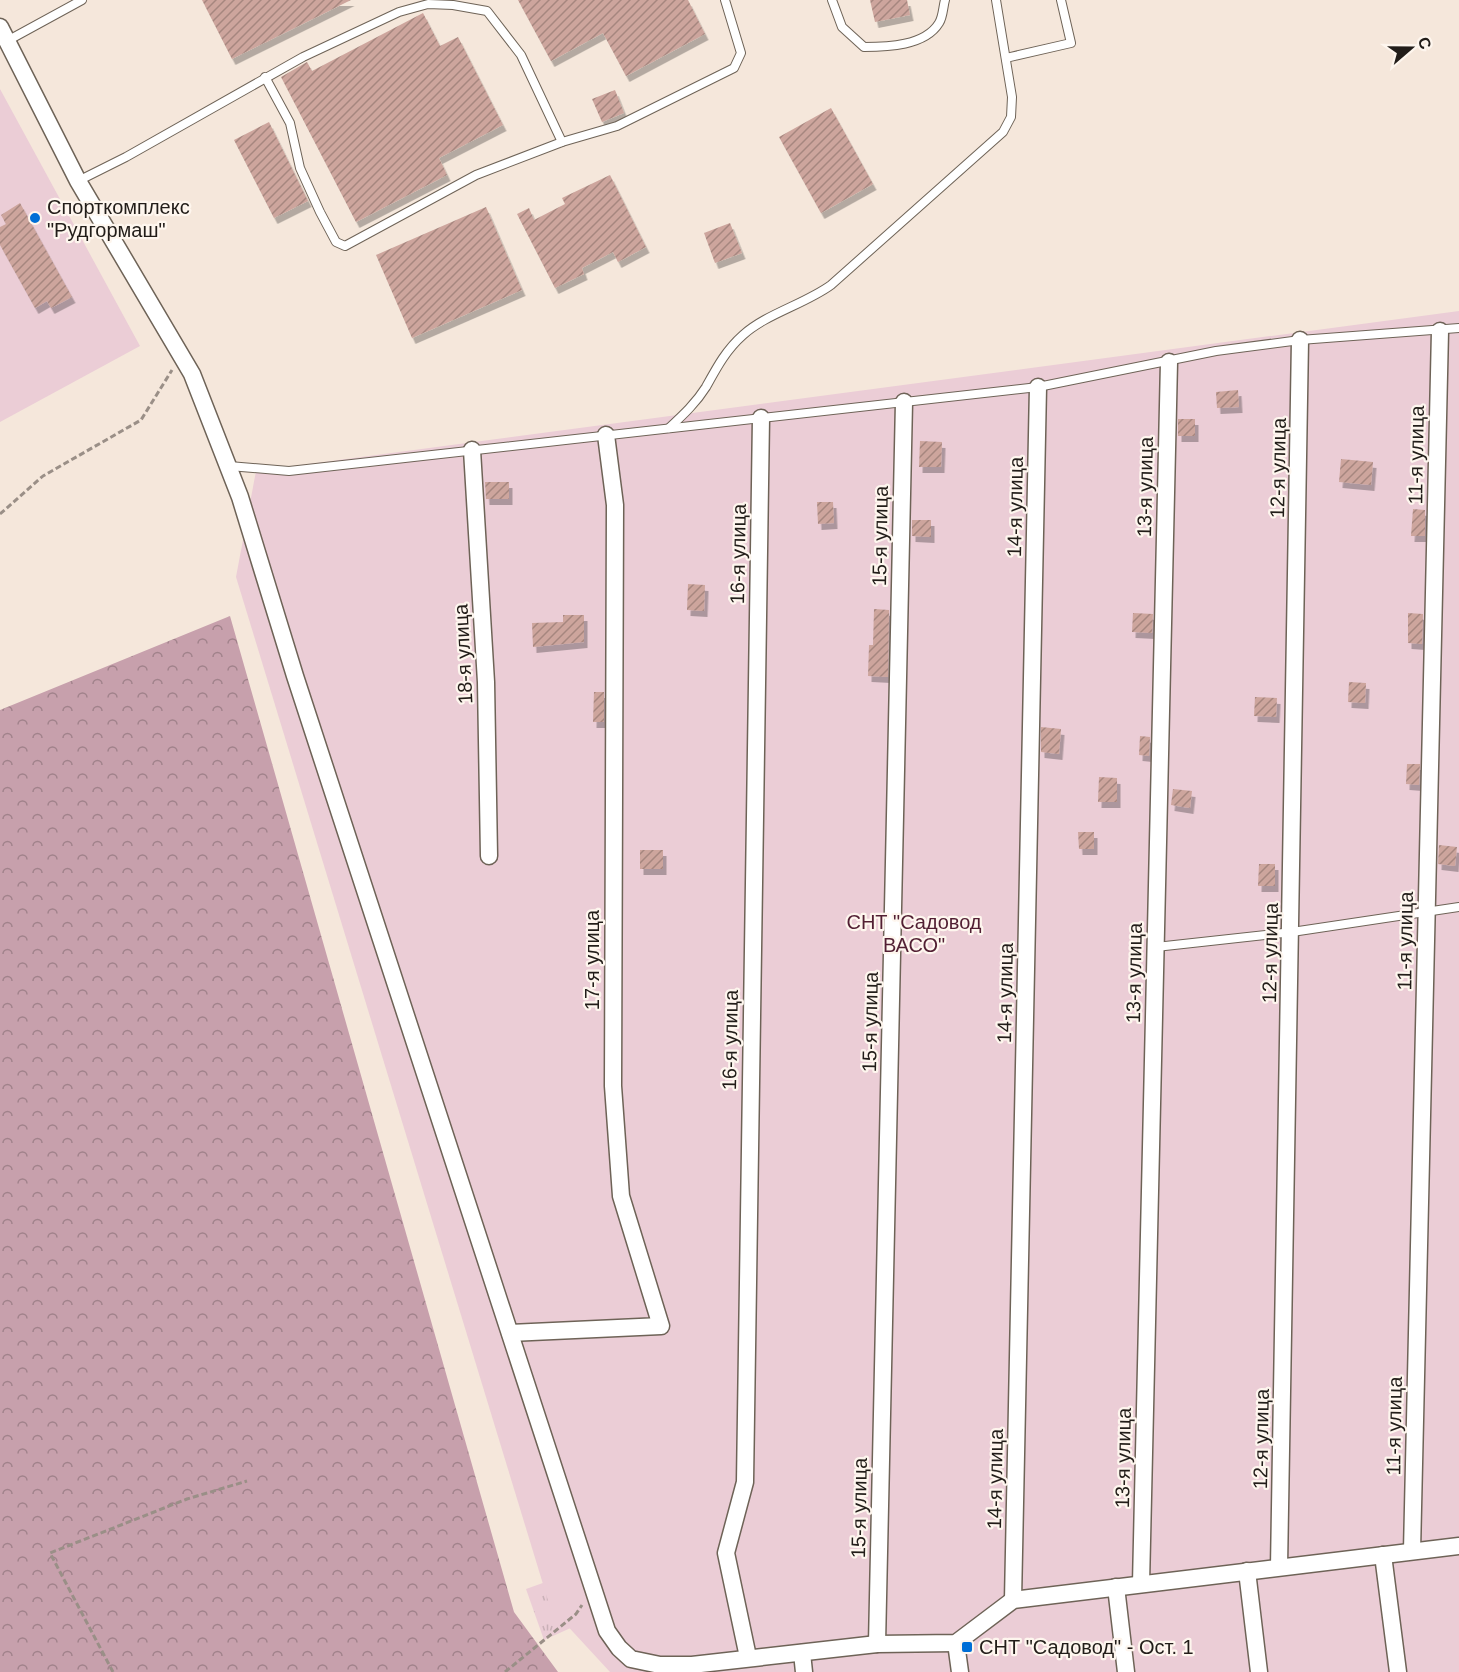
<svg xmlns="http://www.w3.org/2000/svg" width="1459" height="1672" font-family="Helvetica,sans-serif">
<defs>
<pattern id="grass-tufts" width="24" height="20" patternUnits="userSpaceOnUse" patternTransform="scale(1.5)"><rect width="24" height="20" fill="#ebcdd6"/><path d="M3 7l-1-3M5 7V3M7 7l1-3M15 17l-1-3M17 17v-4M19 17l1-3" fill="none" stroke="#c9b0b7"/></pattern>
<pattern id="forest-crowns" width="20" height="18" patternUnits="userSpaceOnUse" patternTransform="scale(1.5)"><rect width="20" height="18" fill="#c7a0ac"/><path d="M2 6a3 3 0 1 1 6 0M12 15a3 3 0 1 1 6 0" fill="none" stroke="#a1828b"/></pattern>
<pattern id="building-hatch" width="6" height="6" patternUnits="userSpaceOnUse" patternTransform="scale(1.5)"><rect width="6" height="6" fill="#cda59d"/><path d="M-1 1l2-2M0 6l6-6M5 7l2-2" fill="none" stroke="#a6867f"/></pattern>
<filter id="shadow"><feDropShadow dx="3.5" dy="6" stdDeviation="0" flood-color="#0004"/></filter>
</defs>
<rect width="100%" height="100%" fill="#f5e7db"/>
<path fill="url(#grass-tufts)" d="M568,1574L584,1622L544,1640L526,1589Z"/>
<path fill="url(#forest-crowns)" d="M230,616L514,1612L558,1672H0V710Z"/>
<g fill="#ebcdd6">
<path d="M0,89L140,346L0,422Z"/>
<path d="M1459,311V1672H610L550,1607L236,577L256,471Z"/>
</g>
<g fill="url(#building-hatch)" filter="url(#shadow)">
<path d="M202,0H351L232,59Z"/>
<path d="M518,0H688L705,34L626,76L603,33L551,61Z"/>
<path d="M870,0H907L910,15L875,22Z"/>
<path d="M423,13L440,46L458,37L503,125L439,158L447,175L356,222L281,77L307,62L312,71Z"/>
<path d="M615,90L624,113L602,122L592,99Z"/>
<path d="M831,108L873,184L821,213L779,137Z"/>
<path d="M269,122L308,201L274,218L234,140Z"/>
<path d="M610,175L646,247L618,262L613,252L582,268L584,274L555,288L517,214L529,208L534,220L565,204L562,198Z"/>
<path d="M20,203L72,297L51,308L47,301L35,308L0,245V227L6,224L1,215Z"/>
<path d="M486,207L522,290L412,338L376,255Z"/>
<path d="M730,223L742,253L715,263L704,233Z"/>
<path d="M1238,390L1239,407L1217,408L1216,392Z"/>
<rect x="1178" y="419" width="17" height="17"/>
<path d="M920,441L942,442L941,467H919Z"/>
<path d="M1341,459L1373,462L1371,485L1339,482Z"/>
<path d="M485,482H509V499H486Z"/>
<path d="M817,502H833L834,523L818,524Z"/>
<path d="M1413,509L1425,510V536H1411Z"/>
<path d="M912,520H931V537L912,536Z"/>
<path d="M688,584L705,585L704,611L687,610Z"/>
<path d="M874,609L889,610L888,677L868,676L869,645H873Z"/>
<path d="M1133,613L1153,614L1152,633L1132,632Z"/>
<path d="M1408,613L1423,614L1422,644L1408,643Z"/>
<path d="M563,615H584V642L533,647L532,623L563,622Z"/>
<path d="M1349,682L1366,683L1365,703L1348,702Z"/>
<path d="M594,692H604V722H593Z"/>
<path d="M1255,697L1277,698L1276,717L1254,716Z"/>
<path d="M1041,727L1061,729L1059,754L1041,752Z"/>
<path d="M1140,736L1150,737L1149,756L1139,755Z"/>
<path d="M1407,764H1420L1419,785L1406,784Z"/>
<path d="M1099,777L1117,778V802H1098Z"/>
<path d="M1173,789L1192,791L1190,808L1171,805Z"/>
<path d="M1078,832H1094V849H1079Z"/>
<path d="M1439,845L1457,847L1455,866L1438,864Z"/>
<rect x="640" y="850" width="23" height="19"/>
<path d="M1259,864H1275V886H1258Z"/>
</g>
<g fill="none" stroke-linecap="round" stroke-linejoin="round">
<g stroke="#6e6357" stroke-width="10">
<g id="service">
<path d="M832,0L842,27L864,47C887,47 925,46 939,23C943,17 943,7 945,0"/>
<path d="M7,41L82,0"/>
<path d="M1006,58L1071,43L1061,0"/>
<path d="M265,77L290,123L300,168L320,212L336,242L345,246L476,175L562,142L617,126L734,68L741,53L725,0"/>
<path d="M78,181L126,157L303,57L399,12L428,4L453,5L487,11L521,55L562,142"/>
<path d="M669,428C683,415 696,403 706,387C717,367 726,350 743,335C766,314 805,304 831,285L1003,132L1011,117L1012,97L996,0"/>
<path d="M229,466L289,471L1038,387L1216,351L1300,340L1459,328"/>
<path d="M1156,947L1292,932L1459,907"/>
</g>
</g>
<g stroke="#6e6357" stroke-width="19">
<g id="minor">
<path d="M0,27L78,181L192,374L240,497L295,676L593,1588L607,1631L619,1648L631,1659L660,1665H692L877,1644L956,1643L1013,1600L1459,1546"/>
<path d="M472,450L486,682L489,856"/>
<path d="M510,1333L661,1326L621,1196L613,1086L615,505L606,435"/>
<path d="M1412,1551L1440,331"/>
<path d="M1383,1555L1398,1672"/>
<path d="M1279,1567L1300,340"/>
<path d="M1247,1571L1259,1672"/>
<path d="M1141,1584L1169,362"/>
<path d="M1116,1587L1126,1672"/>
<path d="M1013,1600L1038,387"/>
<path d="M956,1643L960,1672"/>
<path d="M877,1644L904,402"/>
<path d="M802,1653L804,1672"/>
<path d="M748,1657L726,1553L745,1482L761,418"/>
</g>
</g>
<g stroke="#9a8f87" stroke-width="3" stroke-dasharray="6 3" stroke-linecap="butt">
<path d="M0,514L43,476L141,420L172,370"/>
<path d="M113,1672L50,1553L187,1499L247,1481"/>
<path d="M505,1672L576,1614L582,1605"/>
</g>
<use href="#service" stroke="#fff" stroke-width="8"/>
<use href="#minor" stroke="#fff" stroke-width="16"/>
</g>
<g fill="#006ed6" stroke="#fef6ee" stroke-width="2">
<circle cx="35" cy="218" r="6"/>
<rect x="961" y="1641" width="12" height="12" rx="3"/>
</g>
<g text-anchor="middle" dominant-baseline="central" stroke-width="4.5" stroke-linejoin="round" paint-order="stroke">
<g font-size="20" fill="#221d19" stroke="#fef6ee" text-anchor="start">
<text x="47" y="207">Спорткомплекс<tspan x="47" dy="23">"Рудгормаш"</tspan></text>
<text x="979" y="1647">СНТ "Садовод" - Ост. 1</text>
</g>
<g font-size="20" fill="#221d19" stroke="#fef6ee">
<text transform="translate(1416 455) rotate(-89)">11-я улица</text>
<text transform="translate(1278 468) rotate(-89)">12-я улица</text>
<text transform="translate(1145 487) rotate(-89)">13-я улица</text>
<text transform="translate(1015 507) rotate(-89)">14-я улица</text>
<text transform="translate(880 536) rotate(-89)">15-я улица</text>
<text transform="translate(738 554) rotate(-89)">16-я улица</text>
<text transform="translate(463 654) rotate(-93)">18-я улица</text>
<text transform="translate(1405 941) rotate(-89)">11-я улица</text>
<text transform="translate(1270 953) rotate(-89)">12-я улица</text>
<text transform="translate(592 960) rotate(-90)">17-я улица</text>
<text transform="translate(1134 973) rotate(-89)">13-я улица</text>
<text transform="translate(1005 993) rotate(-89)">14-я улица</text>
<text transform="translate(870 1022) rotate(-89)">15-я улица</text>
<text transform="translate(730 1040) rotate(-89)">16-я улица</text>
<text transform="translate(1394 1426) rotate(-89)">11-я улица</text>
<text transform="translate(1261 1439) rotate(-89)">12-я улица</text>
<text transform="translate(1123 1458) rotate(-89)">13-я улица</text>
<text transform="translate(995 1479) rotate(-89)">14-я улица</text>
<text transform="translate(859 1508) rotate(-89)">15-я улица</text>
</g>
<g font-size="20" fill="#521f33" stroke="#fef6ee">
<text x="914" y="922">СНТ "Садовод<tspan x="914" dy="23">ВАСО"</tspan></text>
</g>
</g>
<g transform="translate(1411 48) rotate(70)" stroke="#fef6ee" stroke-width="4.5" paint-order="stroke">
<path d="M0-4.5L10 22L0 15L-10 22Z" fill="#221d19"/>
<text y="-9" font-size="16" font-weight="bold" text-anchor="middle" fill="#221d19">С</text>
</g>
</svg>
